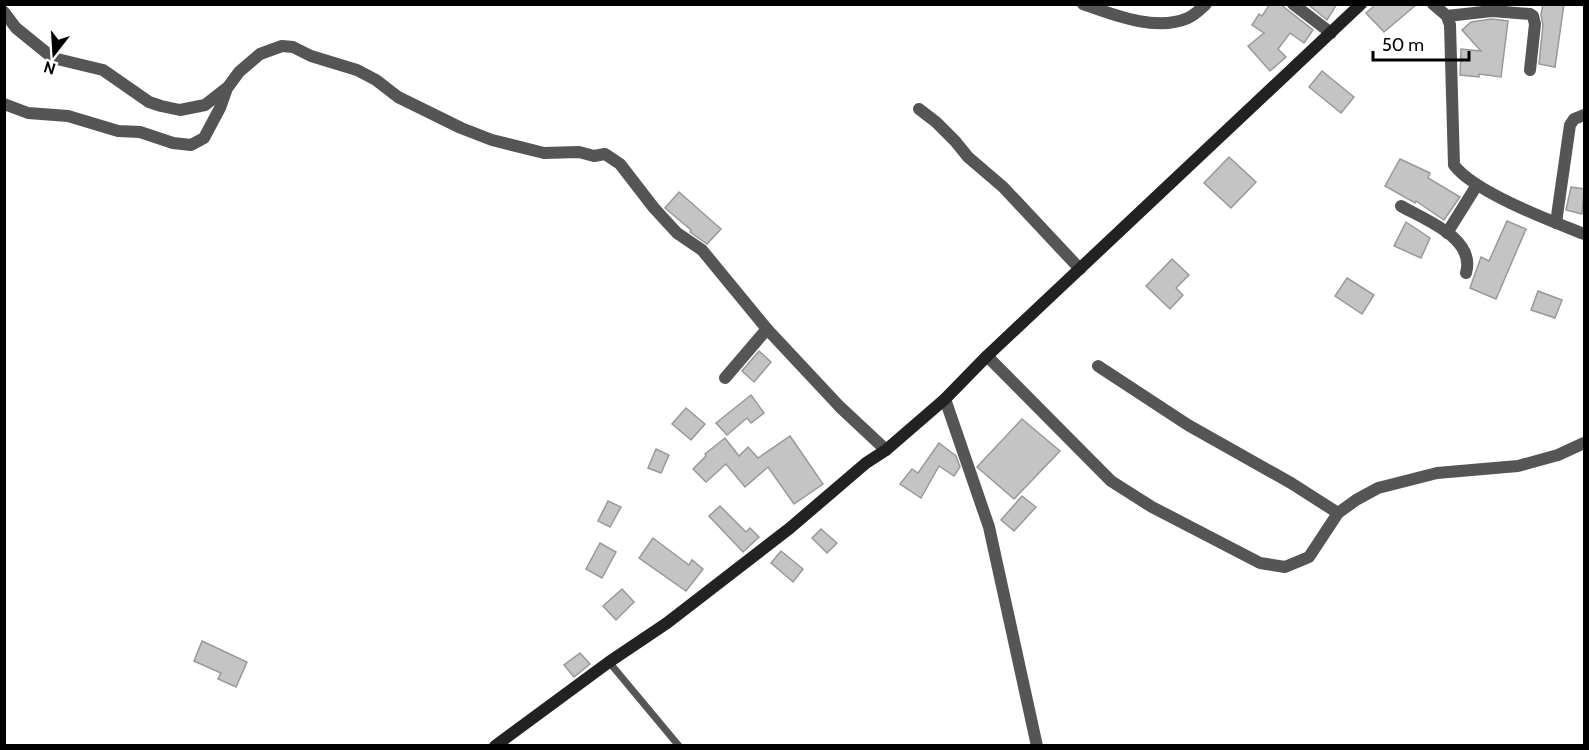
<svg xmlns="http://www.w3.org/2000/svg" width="1589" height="750" font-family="Cabin,sans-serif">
<rect width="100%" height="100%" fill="#fff"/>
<g fill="#c4c4c4" stroke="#999" stroke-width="1.5">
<path d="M1270,4H1280L1313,30L1304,43L1290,33L1278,49L1286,57L1270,71L1248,46L1264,33L1252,25L1259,14L1262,16Z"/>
<path d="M1311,4H1337L1327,20L1310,6Z"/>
<path d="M1373,4H1417L1384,32L1366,13L1373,7Z"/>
<path d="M1543,4H1564L1555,67L1539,64L1543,25L1541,15Z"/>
<path d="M1492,19L1508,21L1501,77L1479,74V77L1460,75L1461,49L1481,51L1462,30L1471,22Z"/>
<path d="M1322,71L1354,97L1341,113L1309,87Z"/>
<path d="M1229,157L1256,182L1231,208L1204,183Z"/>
<path d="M1400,159L1430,173L1428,178L1460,197L1444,220L1416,201L1415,203L1385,186Z"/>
<path d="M1571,187L1584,189L1582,214L1566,210Z"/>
<path d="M679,192L721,229L707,244L690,232L691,230L665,208Z"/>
<path d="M1507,221L1526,229L1496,299L1470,288L1481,257L1489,261Z"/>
<path d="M1406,222L1430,238L1421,258L1394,246Z"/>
<path d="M1172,259L1189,275L1176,288L1183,295L1170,309L1146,286Z"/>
<path d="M1347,278L1374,295L1362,314L1335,296Z"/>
<path d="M1538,291L1562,300L1555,318L1531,310Z"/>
<path d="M759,351L771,362L754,382L742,371Z"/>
<path d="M751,395L764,413L751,423L747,418L727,435L716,423Z"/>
<path d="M686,408L705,424L691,440L672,424Z"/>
<path d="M1022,419L1060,451L1014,499L977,467Z"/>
<path d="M790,436L823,484L794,504L768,467L745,487L726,464L706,482L693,469L706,456L705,454L725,438L739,456L748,447L758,458Z"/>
<path d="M939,443L956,456L960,467L954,476L939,466L921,498L900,484L912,469L918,473Z"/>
<path d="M656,449L669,455L661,473L648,468Z"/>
<path d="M1022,496L1036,507L1014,531L1001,520Z"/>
<path d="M608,501L621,507L610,527L598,521Z"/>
<path d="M720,506L746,532L750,528L759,537L743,552L709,516Z"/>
<path d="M821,529L837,543L827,553L812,538Z"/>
<path d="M653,538L689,565L692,560L703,569L686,591L639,558Z"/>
<path d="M600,543L616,552L602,578L586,569Z"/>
<path d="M781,551L803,569L793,582L771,563Z"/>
<path d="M622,589L634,602L616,620L603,606Z"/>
<path d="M202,641L247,662L236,687L218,679L221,673L194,661Z"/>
<path d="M580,653L590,664L574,677L564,665Z"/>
</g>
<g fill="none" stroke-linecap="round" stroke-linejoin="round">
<path stroke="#555" stroke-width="7" d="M609,662L679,746"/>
<g stroke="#555" stroke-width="12">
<path d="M1083,4C1114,15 1156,32 1188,18C1194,15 1201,9 1206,4"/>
<path d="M1293,4L1331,33"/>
<path d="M1433,4L1447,16L1450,25L1454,165C1474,192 1551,221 1584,234"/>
<path d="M4,12L16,28L53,58L103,70L149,102L161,106L180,110L205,105L228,87L239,72L260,54L282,46L293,47L311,56L357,70L376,80L398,97L461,128L492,140L544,153L579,152L594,156L605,154L620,164L654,208L677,233L702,250L767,329L840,407L886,450"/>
<path d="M1447,16L1492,11L1530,14L1533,16L1535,24L1530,70"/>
<path d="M4,104L28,113L68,116L118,131L140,132L173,143L191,145L204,138L220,108L226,91"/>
<path d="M919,109L936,122L955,141L968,157L1003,187L1080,269"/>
<path d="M1401,206C1425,220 1476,238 1466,273"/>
<path d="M1556,223L1570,125L1574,119L1584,115"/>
<path d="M1447,233L1477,185"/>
<path d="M987,356L1111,481L1152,507L1260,563L1285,567L1309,557L1338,513L1356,500L1378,488L1437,473L1518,466L1558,455L1584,443"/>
<path d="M1098,366L1188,425L1291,483L1338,513"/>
<path d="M725,378L767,329"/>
<path d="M945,399L989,527L1037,746"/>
</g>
<path stroke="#222" stroke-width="12" d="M495,746L609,662L667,623L790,528L866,463L886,450L945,399L987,356L1361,4"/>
</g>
<rect width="1589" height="750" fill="none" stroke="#000000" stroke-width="12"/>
<g transform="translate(54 54) rotate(197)" stroke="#ffffff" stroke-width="4.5" paint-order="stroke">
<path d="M0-4.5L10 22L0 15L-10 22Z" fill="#000000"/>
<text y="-9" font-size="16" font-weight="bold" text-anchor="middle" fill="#000000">N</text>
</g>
<path d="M1373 51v9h96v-9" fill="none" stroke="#000000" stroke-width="3"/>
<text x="1382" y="51" font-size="18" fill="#000000" stroke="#ffffff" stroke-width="4.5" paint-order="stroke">50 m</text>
</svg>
